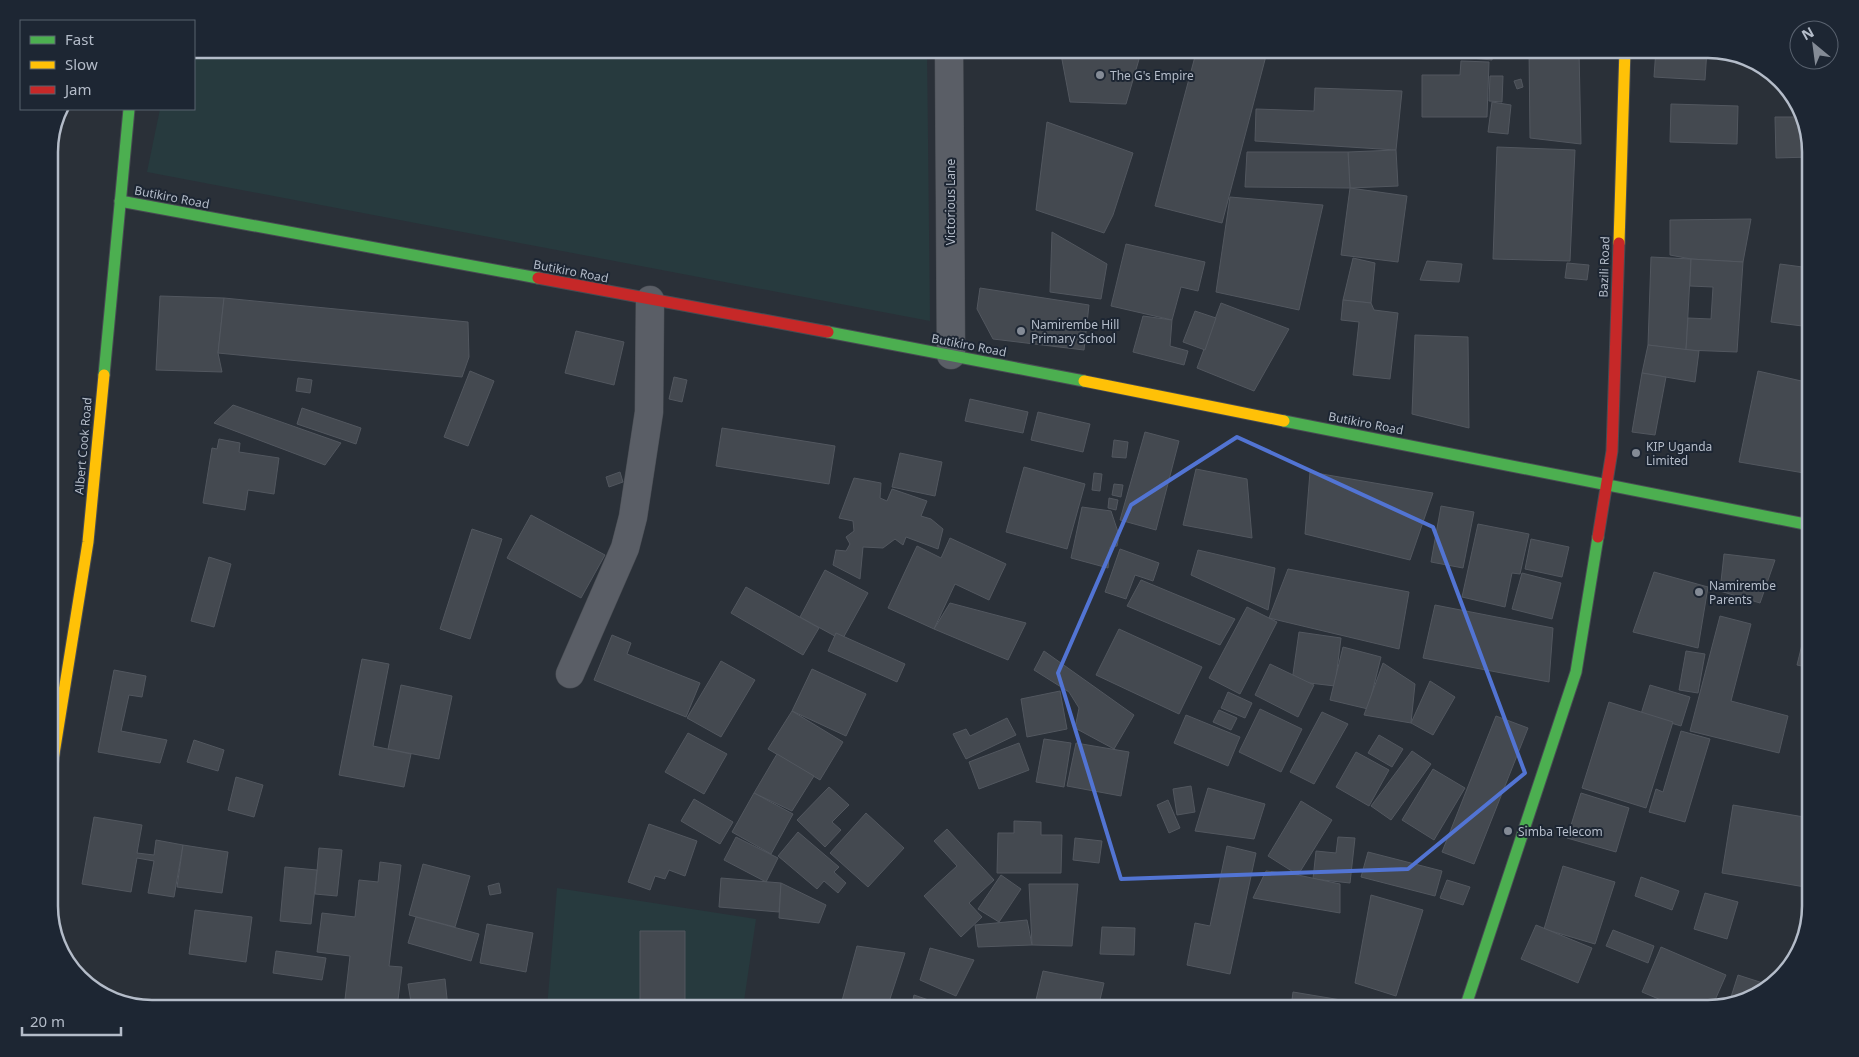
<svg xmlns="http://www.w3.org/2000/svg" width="1859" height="1057" font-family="'Noto Sans',sans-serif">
<rect width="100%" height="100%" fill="#2a3038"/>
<g fill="#273a3e">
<path d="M194,49H927L930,321L147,172L160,109H194Z"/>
<path d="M557,888L756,919L743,1008H547Z"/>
</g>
<g fill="#444950" stroke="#52575f">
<path d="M1060,49H1142L1126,104L1070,102Z"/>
<path d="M1197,49H1254L1267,52L1222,223L1155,206Z"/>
<path d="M1441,49H1494L1492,60L1440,55Z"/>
<path d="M1529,49L1579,51L1581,144L1530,138Z"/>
<path d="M1656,49H1707L1705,80L1654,77Z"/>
<path d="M1461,61L1489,62L1487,117H1422V75H1460Z"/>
<path d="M1490,76H1503L1502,102L1489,101Z"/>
<path d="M1521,79L1523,87L1517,89L1514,81Z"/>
<path d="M1315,88L1402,91L1396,150L1255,141L1256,109L1314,111Z"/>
<path d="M1492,102L1511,105L1508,134L1488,132Z"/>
<path d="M1671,104L1738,106L1737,144L1670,142Z"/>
<path d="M1775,117H1801L1810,145V157L1776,158Z"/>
<path d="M1047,122L1133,153L1113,215L1104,233L1036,210Z"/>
<path d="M1497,147L1575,150L1570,261L1493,259Z"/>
<path d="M1396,150L1398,186L1350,188L1348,152Z"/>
<path d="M1247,152H1348L1350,188L1245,187Z"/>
<path d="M1350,188L1407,196L1398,262L1341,255Z"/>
<path d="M1230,197L1323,205L1299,310L1216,292Z"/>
<path d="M1751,219L1743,262L1691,259L1670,255V220Z"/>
<path d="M1052,232L1107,264L1101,299L1050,292Z"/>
<path d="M1126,244L1205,262L1198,291L1181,287L1172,320L1111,306Z"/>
<path d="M1651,257L1691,259L1686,350L1648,345Z"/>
<path d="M1353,258L1375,263L1371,303L1343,300Z"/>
<path d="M1691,259L1743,262L1737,352L1686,350L1688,318L1711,319L1713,287L1690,286Z"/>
<path d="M1427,261L1462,264L1459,282L1420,280Z"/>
<path d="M1567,263L1589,265L1587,280L1565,278Z"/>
<path d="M1780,264L1810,268V327L1771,322Z"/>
<path d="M980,288L1089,305L1084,350L993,339L977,309Z"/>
<path d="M160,296L224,298L218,353L222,372L156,370Z"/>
<path d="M224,298L468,322L469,357L462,377L218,353Z"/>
<path d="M1343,300L1371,303L1374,310L1398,313L1390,379L1353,375L1359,322L1341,320Z"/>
<path d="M1221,303L1289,329L1254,391L1197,368Z"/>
<path d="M1195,311L1216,318L1205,350L1183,342Z"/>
<path d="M1143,316L1172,320L1170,346L1188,351L1184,365L1133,352Z"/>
<path d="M576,331L624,342L614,385L565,373Z"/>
<path d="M1415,335L1468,337L1469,428L1412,414Z"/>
<path d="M1648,345L1699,351L1695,382L1642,373Z"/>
<path d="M470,371L494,381L468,446L444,437Z"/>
<path d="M1758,371L1810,383V474L1739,462Z"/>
<path d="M1642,373L1666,377L1655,435L1632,432Z"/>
<path d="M674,377L687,380L682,402L669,399Z"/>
<path d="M298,378L312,380L310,393L296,391Z"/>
<path d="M970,399L1028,412L1023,433L965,421Z"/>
<path d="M233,405L341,443L325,465L214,423Z"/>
<path d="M302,408L361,428L356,444L297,424Z"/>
<path d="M1038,412L1090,424L1083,452L1031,440Z"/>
<path d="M722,428L835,446L829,484L716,466Z"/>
<path d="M1145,432L1179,441L1156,530L1120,520Z"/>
<path d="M219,439L240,443L239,452L279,458L274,494L248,490L245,510L203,503L212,448L217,449Z"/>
<path d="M1114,440L1128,442L1126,458L1112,457Z"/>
<path d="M900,453L942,462L935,496L892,487Z"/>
<path d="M1024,467L1085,484L1067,549L1006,532Z"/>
<path d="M1196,469L1247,479L1252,538L1183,525Z"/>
<path d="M620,472L623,482L609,487L606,477Z"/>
<path d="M1310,472L1433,493L1410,560L1305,534Z"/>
<path d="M1094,473L1102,474L1100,491L1092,490Z"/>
<path d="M854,478L881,483L880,498L887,501L892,489L927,501L921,516L931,519L943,529L938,549L906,537L903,545L895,539L883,548L863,547L860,579L833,565L836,550L846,551L850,544L846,537L854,531L853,521L839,518Z"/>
<path d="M1114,484L1123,485L1121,497L1112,495Z"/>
<path d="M1109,498L1118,500L1116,510L1108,508Z"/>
<path d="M1441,506L1474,512L1463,568L1431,562Z"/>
<path d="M1082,507L1111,511L1119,535L1117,546L1110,547L1108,568L1071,558Z"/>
<path d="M531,515L605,555L581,598L507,558Z"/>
<path d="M1478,524L1529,534L1520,574L1512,573L1505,607L1462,597Z"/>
<path d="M472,529L502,539L470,639L440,629Z"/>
<path d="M950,538L1006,564L989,600L955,584L934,629L888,608L917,546L941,558Z"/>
<path d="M1531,539L1569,547L1562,577L1525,569Z"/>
<path d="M1120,549L1159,563L1153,581L1135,575L1126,599L1105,592Z"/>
<path d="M1198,550L1275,568L1268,610L1191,575Z"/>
<path d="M1724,554L1775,560L1760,603L1720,591Z"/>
<path d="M209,557L231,564L214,627L191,621Z"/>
<path d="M1810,562V576L1805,575Z"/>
<path d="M1288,569L1409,592L1399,649L1269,618Z"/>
<path d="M825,570L868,593L842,640L800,617Z"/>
<path d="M1654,572L1708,587L1698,648L1633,632Z"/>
<path d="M1522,573L1561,583L1552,619L1512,609Z"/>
<path d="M1141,580L1235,619L1220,645L1127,606Z"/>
<path d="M746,587L819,628L803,655L731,613Z"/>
<path d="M950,603L1026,623L1008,660L934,629Z"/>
<path d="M1435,605L1553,628L1549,682L1423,658Z"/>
<path d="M1247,607L1277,622L1240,694L1209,678Z"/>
<path d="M1810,612V668L1797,665Z"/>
<path d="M1720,616L1751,624L1731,701L1788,716L1779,753L1690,731Z"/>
<path d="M1119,629L1202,667L1179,714L1096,675Z"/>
<path d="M1299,632L1341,638L1335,686L1292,681Z"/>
<path d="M836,633L905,664L897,682L828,651Z"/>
<path d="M612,635L631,643L627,654L700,683L686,717L594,680Z"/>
<path d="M1343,647L1381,657L1368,709L1330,700Z"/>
<path d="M1044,651L1134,715L1114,749L1075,728L1079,708L1069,692L1034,670Z"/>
<path d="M1686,651L1705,654L1698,693L1679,690Z"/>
<path d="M362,659L389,664L373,746L411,754L404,787L339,775Z"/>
<path d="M721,661L755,680L721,737L687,718Z"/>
<path d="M1383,663L1415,684L1411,723L1364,715Z"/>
<path d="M1270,664L1314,685L1298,717L1255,695Z"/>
<path d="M812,669L866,694L846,736L792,711Z"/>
<path d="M114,670L146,676L142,697L129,695L121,731L167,740L160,763L98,752Z"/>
<path d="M1430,681L1455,697L1433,735L1411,723Z"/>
<path d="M401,685L452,696L439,759L388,749Z"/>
<path d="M1650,685L1690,697L1681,726L1641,714Z"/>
<path d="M1060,691L1067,729L1027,737L1021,699Z"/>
<path d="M1228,692L1252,703L1245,718L1221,708Z"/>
<path d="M1609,702L1673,722L1646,808L1582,788Z"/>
<path d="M1260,709L1302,729L1281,772L1239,752Z"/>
<path d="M1219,710L1237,718L1231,730L1213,722Z"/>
<path d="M792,711L843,742L820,780L768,749Z"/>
<path d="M1322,712L1348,724L1314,784L1290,772Z"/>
<path d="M1186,715L1240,737L1228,766L1174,743Z"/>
<path d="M1496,716L1528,728L1474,864L1442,852Z"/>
<path d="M1007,718L1016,735L966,759L953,734L966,729L970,736Z"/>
<path d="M1681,731L1710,739L1685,822L1649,812L1656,789L1663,792Z"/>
<path d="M688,733L727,754L704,794L665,772Z"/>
<path d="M1379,735L1403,749L1392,767L1368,753Z"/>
<path d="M1044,739L1071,743L1064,787L1036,782Z"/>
<path d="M194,740L224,750L218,771L187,762Z"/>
<path d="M1019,743L1029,770L979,789L969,762Z"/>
<path d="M1076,743L1129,752L1121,796L1067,786Z"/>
<path d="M1412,751L1431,764L1391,820L1371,806Z"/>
<path d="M1356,752L1389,770L1369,806L1336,787Z"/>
<path d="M777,754L814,776L792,811L754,793Z"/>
<path d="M1433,769L1465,788L1434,840L1402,820Z"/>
<path d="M236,777L263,785L254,817L228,810Z"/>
<path d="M1191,786L1195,812L1177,815L1173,789Z"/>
<path d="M829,787L849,805L832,822L841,830L825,847L797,820Z"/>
<path d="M1208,788L1265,804L1254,839L1195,831Z"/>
<path d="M754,793L793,814L771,854L732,832Z"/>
<path d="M1581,793L1629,808L1616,852L1567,838Z"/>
<path d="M694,799L733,822L720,844L681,821Z"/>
<path d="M1168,800L1180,828L1169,833L1157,805Z"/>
<path d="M1301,801L1332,820L1298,875L1268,856Z"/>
<path d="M1733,805L1810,818V855L1805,887L1722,873Z"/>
<path d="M866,813L904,848L868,887L830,853Z"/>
<path d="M94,817L142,825L137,853L154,855L156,840L183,845L174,897L148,893L154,861L137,858L131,892L82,884Z"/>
<path d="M1014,821L1041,822V835H1062L1061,873H997L998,833H1014Z"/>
<path d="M649,824L697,841L685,876L669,870L665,879L655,876L650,890L628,882Z"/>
<path d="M947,829L994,880L969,903L982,917L961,937L924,896L957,866L934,841Z"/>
<path d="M798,832L839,867L834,872L846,883L838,893L824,881L817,889L778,856Z"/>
<path d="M736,837L778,858L766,882L724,860Z"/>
<path d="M1338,837L1355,838L1350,883L1313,879L1316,851L1336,853Z"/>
<path d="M1075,838L1102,841L1099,863L1073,860Z"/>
<path d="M183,845L228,852L222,893L177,887Z"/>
<path d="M1227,846L1256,853L1230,974L1187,965L1195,923L1210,926Z"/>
<path d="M319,848L342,850L337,896L315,894Z"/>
<path d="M1368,852L1442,871L1435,896L1361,877Z"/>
<path d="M380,862L401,865L389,966L402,967L397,1008H344L350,956L317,952L322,913L355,917L359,880L378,882Z"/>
<path d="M423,864L470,876L455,927L409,915Z"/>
<path d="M1563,866L1615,882L1595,944L1544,929Z"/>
<path d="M285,867L317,870L311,924L280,921Z"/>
<path d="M1810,867V891H1806Z"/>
<path d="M1266,871L1298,875L1340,884V913L1253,898Z"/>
<path d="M1001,875L1021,889L999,922L978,909Z"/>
<path d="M1641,877L1679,891L1672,910L1635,896Z"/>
<path d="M721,878L781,883L779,912L719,907Z"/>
<path d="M1447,880L1470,887L1463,905L1440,898Z"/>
<path d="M499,883L501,893L490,895L488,886Z"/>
<path d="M781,883L826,905L819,923L779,918Z"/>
<path d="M1029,884H1078L1072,946L1032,945Z"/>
<path d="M1705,893L1738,902L1727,939L1694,929Z"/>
<path d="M1371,895L1423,910L1396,996L1355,983Z"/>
<path d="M195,910L252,917L246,962L189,954Z"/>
<path d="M416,917L479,934L471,961L408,943Z"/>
<path d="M1027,920L1032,945L978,947L975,925Z"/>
<path d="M487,924L533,933L526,972L480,963Z"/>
<path d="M1536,925L1592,948L1578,983L1521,959Z"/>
<path d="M1102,927L1135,928L1134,955L1100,954Z"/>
<path d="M1613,930L1654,946L1648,963L1606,946Z"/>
<path d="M640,931H685V1001L640,1002Z"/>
<path d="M857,946L905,953L887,1008H840Z"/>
<path d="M1661,947L1726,975L1712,1007L1680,1008L1642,992Z"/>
<path d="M930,948L974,960L956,996L920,980Z"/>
<path d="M276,951L326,958L322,980L273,973Z"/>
<path d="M1043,971L1104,983L1098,1008H1034Z"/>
<path d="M1738,975L1766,984L1764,990L1759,994L1739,1000L1731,997Z"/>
<path d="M445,979L448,1008H412L408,984Z"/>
<path d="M1293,992L1389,1008H1291Z"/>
<path d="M914,995L952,1008H911Z"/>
<path d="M1245,1001L1281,1008H1243Z"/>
</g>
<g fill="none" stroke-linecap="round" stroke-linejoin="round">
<g stroke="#484c53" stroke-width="29">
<g id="street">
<path d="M949,49L951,355"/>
<path d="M570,674L625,548L633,517L649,412L650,300"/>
</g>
</g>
<g stroke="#484c53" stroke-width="13">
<g id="fast">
<path d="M120,201L538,278"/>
<path d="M828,332L1084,381"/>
<path d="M104,375L129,109"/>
<path d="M1284,421L1810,525"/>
<path d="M1465,1008L1576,672L1598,537"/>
</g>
</g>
<g stroke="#484c53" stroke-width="13">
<g id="slow">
<path d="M1619,243L1625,49"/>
<path d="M1084,381L1284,421"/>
<path d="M49,785L88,542L104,375"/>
</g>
</g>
<g stroke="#484c53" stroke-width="13">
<g id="jam">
<path d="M538,278L828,332"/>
<path d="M1598,537L1612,451L1619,243"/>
</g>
</g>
<use href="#street" stroke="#5a5e66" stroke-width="28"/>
<use href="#fast" stroke="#4caf50" stroke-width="11"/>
<use href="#slow" stroke="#ffc107" stroke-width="11"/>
<use href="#jam" stroke="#c62828" stroke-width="11"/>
</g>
<path fill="none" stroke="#5274d3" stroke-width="4" stroke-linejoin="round" d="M1237,437L1433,527L1525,773L1408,869L1121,879L1058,673L1131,505Z"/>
<g fill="#848b96" stroke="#1d2633" stroke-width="2">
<circle cx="1100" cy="75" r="5"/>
<circle cx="1021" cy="331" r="5"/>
<circle cx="1636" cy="453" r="5"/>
<circle cx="1699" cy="592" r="5"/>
<circle cx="1508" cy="831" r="5"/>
</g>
<g text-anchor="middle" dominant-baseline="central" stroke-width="4" stroke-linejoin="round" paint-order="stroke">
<g font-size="12" fill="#b4bcc9" stroke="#1d2633" text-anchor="start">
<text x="1110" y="75">The G's Empire</text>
<text x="1031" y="324">Namirembe Hill<tspan x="1031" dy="14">Primary School</tspan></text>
<text x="1646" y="446">KIP Uganda<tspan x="1646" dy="14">Limited</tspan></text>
<text x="1709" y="585">Namirembe<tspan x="1709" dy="14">Parents</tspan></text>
<text x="1518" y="831">Simba Telecom</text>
</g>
<g font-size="12" fill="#b4bcc9" stroke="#1d2633">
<text transform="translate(172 197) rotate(11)">Butikiro Road</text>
<text transform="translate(950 202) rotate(-90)">Victorious Lane</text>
<text transform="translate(1604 267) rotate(-88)">Bazili Road</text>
<text transform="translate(571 271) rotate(11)">Butikiro Road</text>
<text transform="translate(969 345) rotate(11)">Butikiro Road</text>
<text transform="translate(1366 423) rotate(11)">Butikiro Road</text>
<text transform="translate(83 446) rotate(-85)">Albert Cook Road</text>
</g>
</g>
<path d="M0 0H1859V1057H0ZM152 58H1708A94 94 0 0 1 1802 152V906A94 94 0 0 1 1708 1000H152A94 94 0 0 1 58 906V152A94 94 0 0 1 152 58Z" fill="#1d2633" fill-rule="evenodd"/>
<path fill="none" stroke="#b4bcc9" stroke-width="2.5" d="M152 58H1708A94 94 0 0 1 1802 152V906A94 94 0 0 1 1708 1000H152A94 94 0 0 1 58 906V152A94 94 0 0 1 152 58Z"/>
<rect x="20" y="20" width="175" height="90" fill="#1d2633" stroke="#59626f"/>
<rect x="30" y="36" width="25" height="8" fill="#4caf50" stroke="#59626f"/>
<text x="65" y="45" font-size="15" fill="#b4bcc9">Fast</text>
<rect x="30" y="61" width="25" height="8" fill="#ffc107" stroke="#59626f"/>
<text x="65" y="70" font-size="15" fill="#b4bcc9">Slow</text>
<rect x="30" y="86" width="25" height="8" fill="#c62828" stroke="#59626f"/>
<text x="65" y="95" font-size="15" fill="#b4bcc9">Jam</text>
<g transform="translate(1814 45) rotate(331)"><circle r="24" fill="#1d2633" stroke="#59626f"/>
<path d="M0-4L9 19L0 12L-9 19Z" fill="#848b96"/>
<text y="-8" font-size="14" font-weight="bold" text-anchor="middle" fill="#b4bcc9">N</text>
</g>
<path d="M22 1027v8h99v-8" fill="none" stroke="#b4bcc9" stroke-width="2.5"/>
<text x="30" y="1027" font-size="15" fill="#b4bcc9" stroke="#1d2633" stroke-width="4" paint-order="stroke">20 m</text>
</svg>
